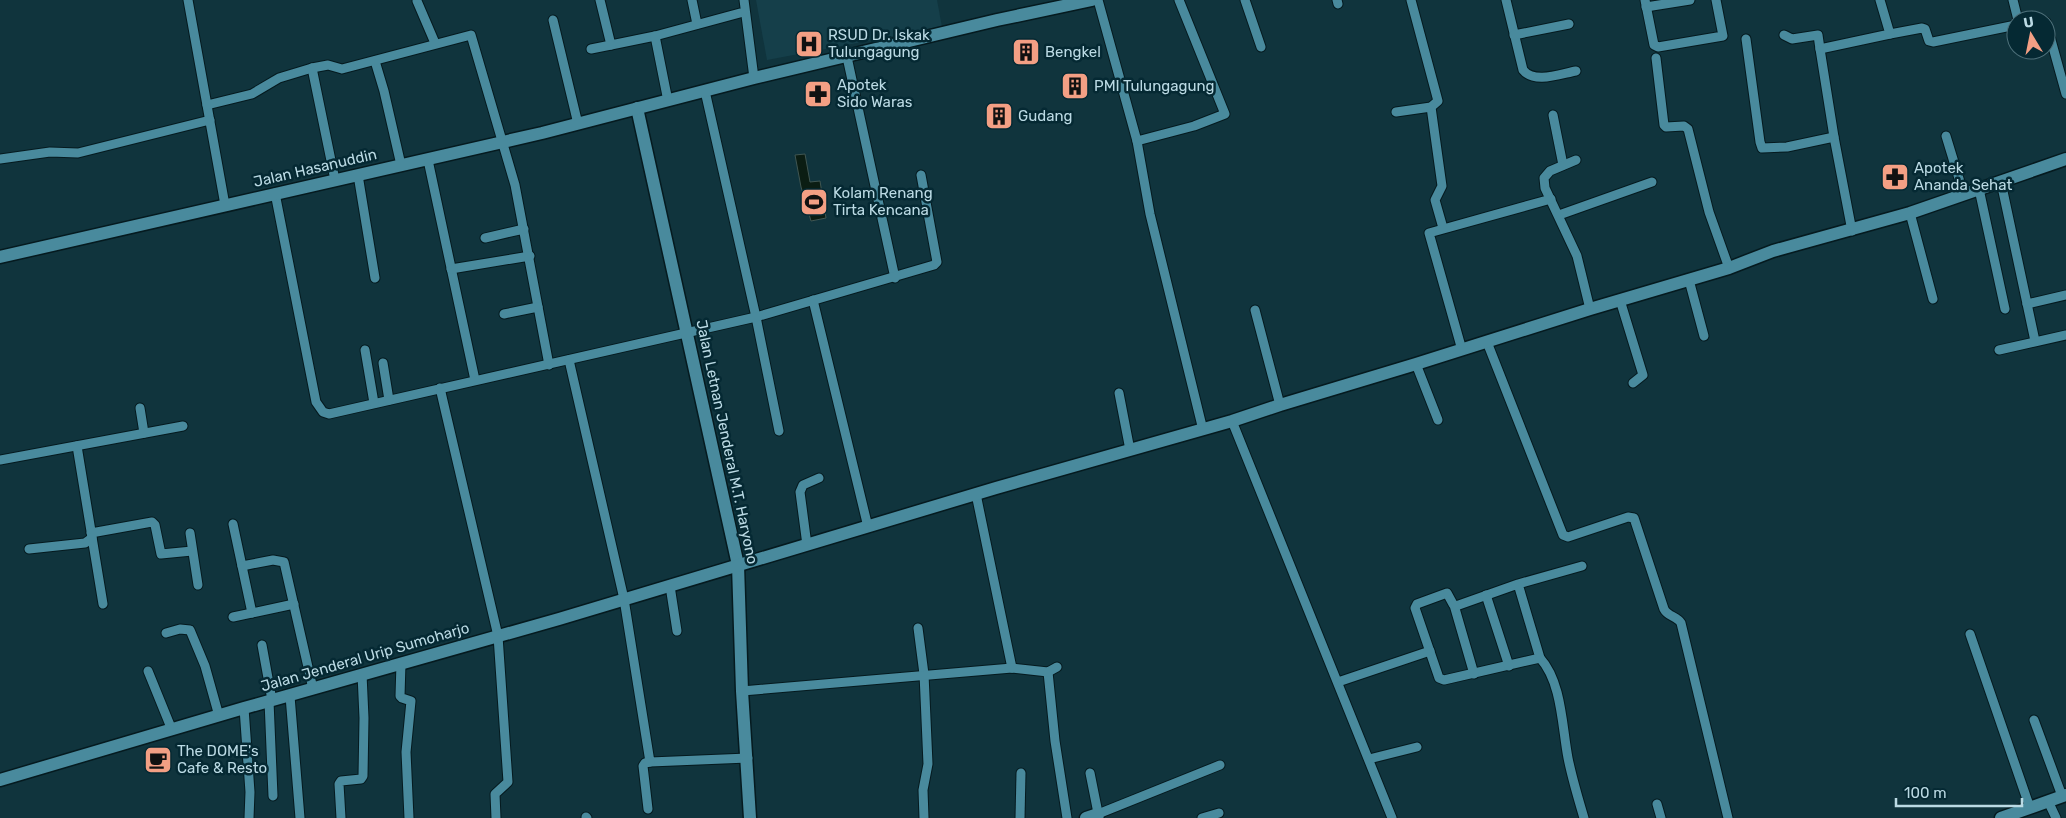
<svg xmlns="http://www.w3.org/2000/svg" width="2066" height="818" font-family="Rubik,sans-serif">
<rect width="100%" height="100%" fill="#10343d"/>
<path fill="#153f4a" d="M756,0H937L942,27L767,60Z"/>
<path fill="#0b1d13" stroke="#405652" d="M805,154L810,182L820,181L826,218L811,221L801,187L795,155Z"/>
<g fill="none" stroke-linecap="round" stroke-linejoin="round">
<g stroke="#051a1f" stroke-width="11">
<g id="street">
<path d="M188,0L225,205"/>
<path d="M600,0L611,45L655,36L740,13"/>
<path d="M692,0L697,24"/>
<path d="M744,0L754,78"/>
<path d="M1098,0L1137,141L1150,214L1203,430"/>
<path d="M1245,0L1261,47"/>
<path d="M1337,0L1338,4"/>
<path d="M1506,0L1523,70C1534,84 1560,74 1576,71"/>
<path d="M1645,0L1654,45L1658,47L1723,36L1716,0"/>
<path d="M2013,0L2018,20"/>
<path d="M417,1L435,43"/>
<path d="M1646,7L1690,0"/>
<path d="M553,20L578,124"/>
<path d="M2046,22L2066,94"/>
<path d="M1890,34L1922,28L1925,29L1929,41L1933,42L2016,25"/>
<path d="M1514,35L1569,24"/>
<path d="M1784,35L1792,39L1818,35L1820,49"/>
<path d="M655,36L668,101"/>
<path d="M1746,39L1760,142L1762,148L1787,147L1834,137"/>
<path d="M591,49L611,45"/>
<path d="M847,57L895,278"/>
<path d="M1656,58L1664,125L1666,127L1684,126L1688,129L1709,212L1729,268"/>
<path d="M375,61L384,91L401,165"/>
<path d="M312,68L335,180"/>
<path d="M705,91L756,317L779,431"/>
<path d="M207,105L252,94L279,78L312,68L328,65L342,69L471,35L515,185L549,365"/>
<path d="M1431,107L1442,186L1435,200L1443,228"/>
<path d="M1396,112L1431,107L1438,101L1411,0"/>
<path d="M1553,115L1563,165"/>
<path d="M1946,136L1964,195"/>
<path d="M1137,141L1194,126L1225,114L1179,0"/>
<path d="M0,159L50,152L78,153L210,120"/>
<path d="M428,160L475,380"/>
<path d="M1576,160L1550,171L1544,178L1545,188L1577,256L1590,309"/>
<path d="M358,175L375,278"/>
<path d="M2001,182L2035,341"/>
<path d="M1979,189L2005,309"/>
<path d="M275,193L316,402L323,412L329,414L756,317L934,265L937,262L921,175"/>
<path d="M1910,213L1933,299"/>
<path d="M1559,215L1652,182"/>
<path d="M1852,231L1834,137L1820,49L1890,34L1880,0"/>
<path d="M485,238L524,229"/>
<path d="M451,269L530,256"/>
<path d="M1689,280L1704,336"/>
<path d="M813,300L868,527"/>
<path d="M1620,300L1643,375L1633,383"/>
<path d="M2027,304L2066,295"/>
<path d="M1255,310L1280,405"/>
<path d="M504,314L538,307"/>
<path d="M1487,342L1563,535L1568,537L1628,517L1634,518L1664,609C1668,617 1677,616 1681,623L1728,818"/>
<path d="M365,350L374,403"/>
<path d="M1462,350L1429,233L1551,199"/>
<path d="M1999,350L2066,335"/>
<path d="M569,360L624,599L650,762L748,758"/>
<path d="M383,363L389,400"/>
<path d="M1416,364L1438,420"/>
<path d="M440,388L498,636L508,782L495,794L496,818"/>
<path d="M1119,393L1130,450"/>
<path d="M140,408L144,433"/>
<path d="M1232,421L1392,818"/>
<path d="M77,446L103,604"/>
<path d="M0,460L183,426"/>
<path d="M976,494L1012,668"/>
<path d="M233,524L252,613"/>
<path d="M91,533L152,522L155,525L161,554L192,551"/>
<path d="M190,533L198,585"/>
<path d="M807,545L800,492L803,485L819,478"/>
<path d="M29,549L85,543L92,538"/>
<path d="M242,566L273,560L284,562L313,689"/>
<path d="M1518,584L1540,658L1444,680L1439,678L1415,608L1417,604L1447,593L1453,604L1456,606L1518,584L1582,566"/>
<path d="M670,586L677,631"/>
<path d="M1486,595L1509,666"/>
<path d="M1454,605L1474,674"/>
<path d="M233,617L294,604"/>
<path d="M918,628L924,674L928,764L923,790L924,818"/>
<path d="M166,633L180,629L190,630L205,666L219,716"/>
<path d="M1970,634L2030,808"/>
<path d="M262,645L272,700"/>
<path d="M1540,658C1562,682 1562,727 1568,758C1572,778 1578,798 1584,818"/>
<path d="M401,663L400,696L402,698L411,701L406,752L409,818"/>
<path d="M148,671L172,730"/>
<path d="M1048,672L1055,741L1067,818"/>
<path d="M1338,682L1430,651"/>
<path d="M742,691L1012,668L1048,672L1057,667"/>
<path d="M290,696L300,818"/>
<path d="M269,701L273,796"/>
<path d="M244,708L250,792L249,818"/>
<path d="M2034,720L2062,796"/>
<path d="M1369,759L1417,747"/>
<path d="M1090,773L1099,818"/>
<path d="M2048,801L2056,818"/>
<path d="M1657,804L1661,818"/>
<path d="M648,809L643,766L645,763L650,762"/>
<path d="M1098,814L1220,765"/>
<path d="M586,817L587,818"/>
<path d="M341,818L339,784L341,781L361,779L363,776L364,718L362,674"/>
<path d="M1020,818L1021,773"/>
<path d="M1202,818L1219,813"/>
</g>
</g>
<g stroke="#051a1f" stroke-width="15">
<g id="secondary">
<path d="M637,108L738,565L742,691L750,818"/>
<path d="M0,257L542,133L754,78L997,20L1092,0"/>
<path d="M0,780L244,708L559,619L996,488L1232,421L1280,405L1416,364L1590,309L1729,268L1773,251L1910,213L2066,159"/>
<path d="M1086,818L1098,814"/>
<path d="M2001,818L2066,795"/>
</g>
</g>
<use href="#street" stroke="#498a9d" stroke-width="9"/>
<use href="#secondary" stroke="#498a9d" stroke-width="12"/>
</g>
<defs>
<g id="hospital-square" transform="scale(1.4375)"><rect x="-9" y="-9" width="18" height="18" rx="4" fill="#f39f84" stroke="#052933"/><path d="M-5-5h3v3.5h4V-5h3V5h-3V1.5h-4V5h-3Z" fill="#111"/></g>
<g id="building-square" transform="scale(1.4375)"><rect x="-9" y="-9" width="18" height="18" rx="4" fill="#f39f84" stroke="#052933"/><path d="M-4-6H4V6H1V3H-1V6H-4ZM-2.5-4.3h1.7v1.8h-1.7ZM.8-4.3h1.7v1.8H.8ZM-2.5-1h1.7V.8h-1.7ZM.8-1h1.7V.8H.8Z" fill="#111"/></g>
<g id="pharmacy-square" transform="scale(1.4375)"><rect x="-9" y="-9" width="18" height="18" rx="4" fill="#f39f84" stroke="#052933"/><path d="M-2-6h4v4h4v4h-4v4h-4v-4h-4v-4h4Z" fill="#111"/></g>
<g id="stadium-square" transform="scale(1.4375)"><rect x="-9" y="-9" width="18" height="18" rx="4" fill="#f39f84" stroke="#052933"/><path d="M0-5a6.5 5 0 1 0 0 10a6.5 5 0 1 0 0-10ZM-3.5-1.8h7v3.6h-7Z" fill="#111"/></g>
<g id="cafe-square" transform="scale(1.4375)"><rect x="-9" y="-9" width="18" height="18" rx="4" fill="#f39f84" stroke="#052933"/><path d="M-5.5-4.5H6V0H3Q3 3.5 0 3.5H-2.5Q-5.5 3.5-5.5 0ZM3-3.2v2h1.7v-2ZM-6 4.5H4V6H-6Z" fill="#111"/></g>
</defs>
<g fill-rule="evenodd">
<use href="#hospital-square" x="809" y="44"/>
<use href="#building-square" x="1026" y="52"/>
<use href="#building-square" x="1075" y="86"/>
<use href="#pharmacy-square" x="818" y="94"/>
<use href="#building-square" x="999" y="116"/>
<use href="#pharmacy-square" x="1895" y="177"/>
<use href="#stadium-square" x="814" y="202"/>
<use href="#cafe-square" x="158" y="760"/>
</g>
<g text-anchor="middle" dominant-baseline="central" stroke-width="5" stroke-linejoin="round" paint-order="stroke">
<g font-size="15" fill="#bbdae4" stroke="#052933" text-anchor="start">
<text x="828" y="35">RSUD Dr. Iskak<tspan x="828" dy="17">Tulungagung</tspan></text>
<text x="1045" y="52">Bengkel</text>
<text x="837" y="85">Apotek<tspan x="837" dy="17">Sido Waras</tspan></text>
<text x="1094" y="86">PMI Tulungagung</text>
<text x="1018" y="116">Gudang</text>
<text x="1914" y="168">Apotek<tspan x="1914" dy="17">Ananda Sehat</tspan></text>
<text x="833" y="193">Kolam Renang<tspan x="833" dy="17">Tirta Kencana</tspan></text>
<text x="177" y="751">The DOME's<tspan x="177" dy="17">Cafe &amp; Resto</tspan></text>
</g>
<g font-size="15" fill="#bbdae4" stroke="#052933">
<text transform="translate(315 168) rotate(-13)">Jalan Hasanuddin</text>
<text transform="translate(727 442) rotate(78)">Jalan Letnan Jenderal M.T. Haryono</text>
<text transform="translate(365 657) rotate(-16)">Jalan Jenderal Urip Sumoharjo</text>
</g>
</g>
<g transform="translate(2031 35) rotate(350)"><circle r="24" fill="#052933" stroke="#4e707a"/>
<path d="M0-4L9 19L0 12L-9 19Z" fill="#f39f84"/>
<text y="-8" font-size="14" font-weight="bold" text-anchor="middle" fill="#bbdae4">U</text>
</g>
<path d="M1896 798v8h126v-8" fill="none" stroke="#bbdae4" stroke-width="2.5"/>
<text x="1904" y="798" font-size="15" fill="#bbdae4" stroke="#052933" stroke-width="4" paint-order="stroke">100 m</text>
</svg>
